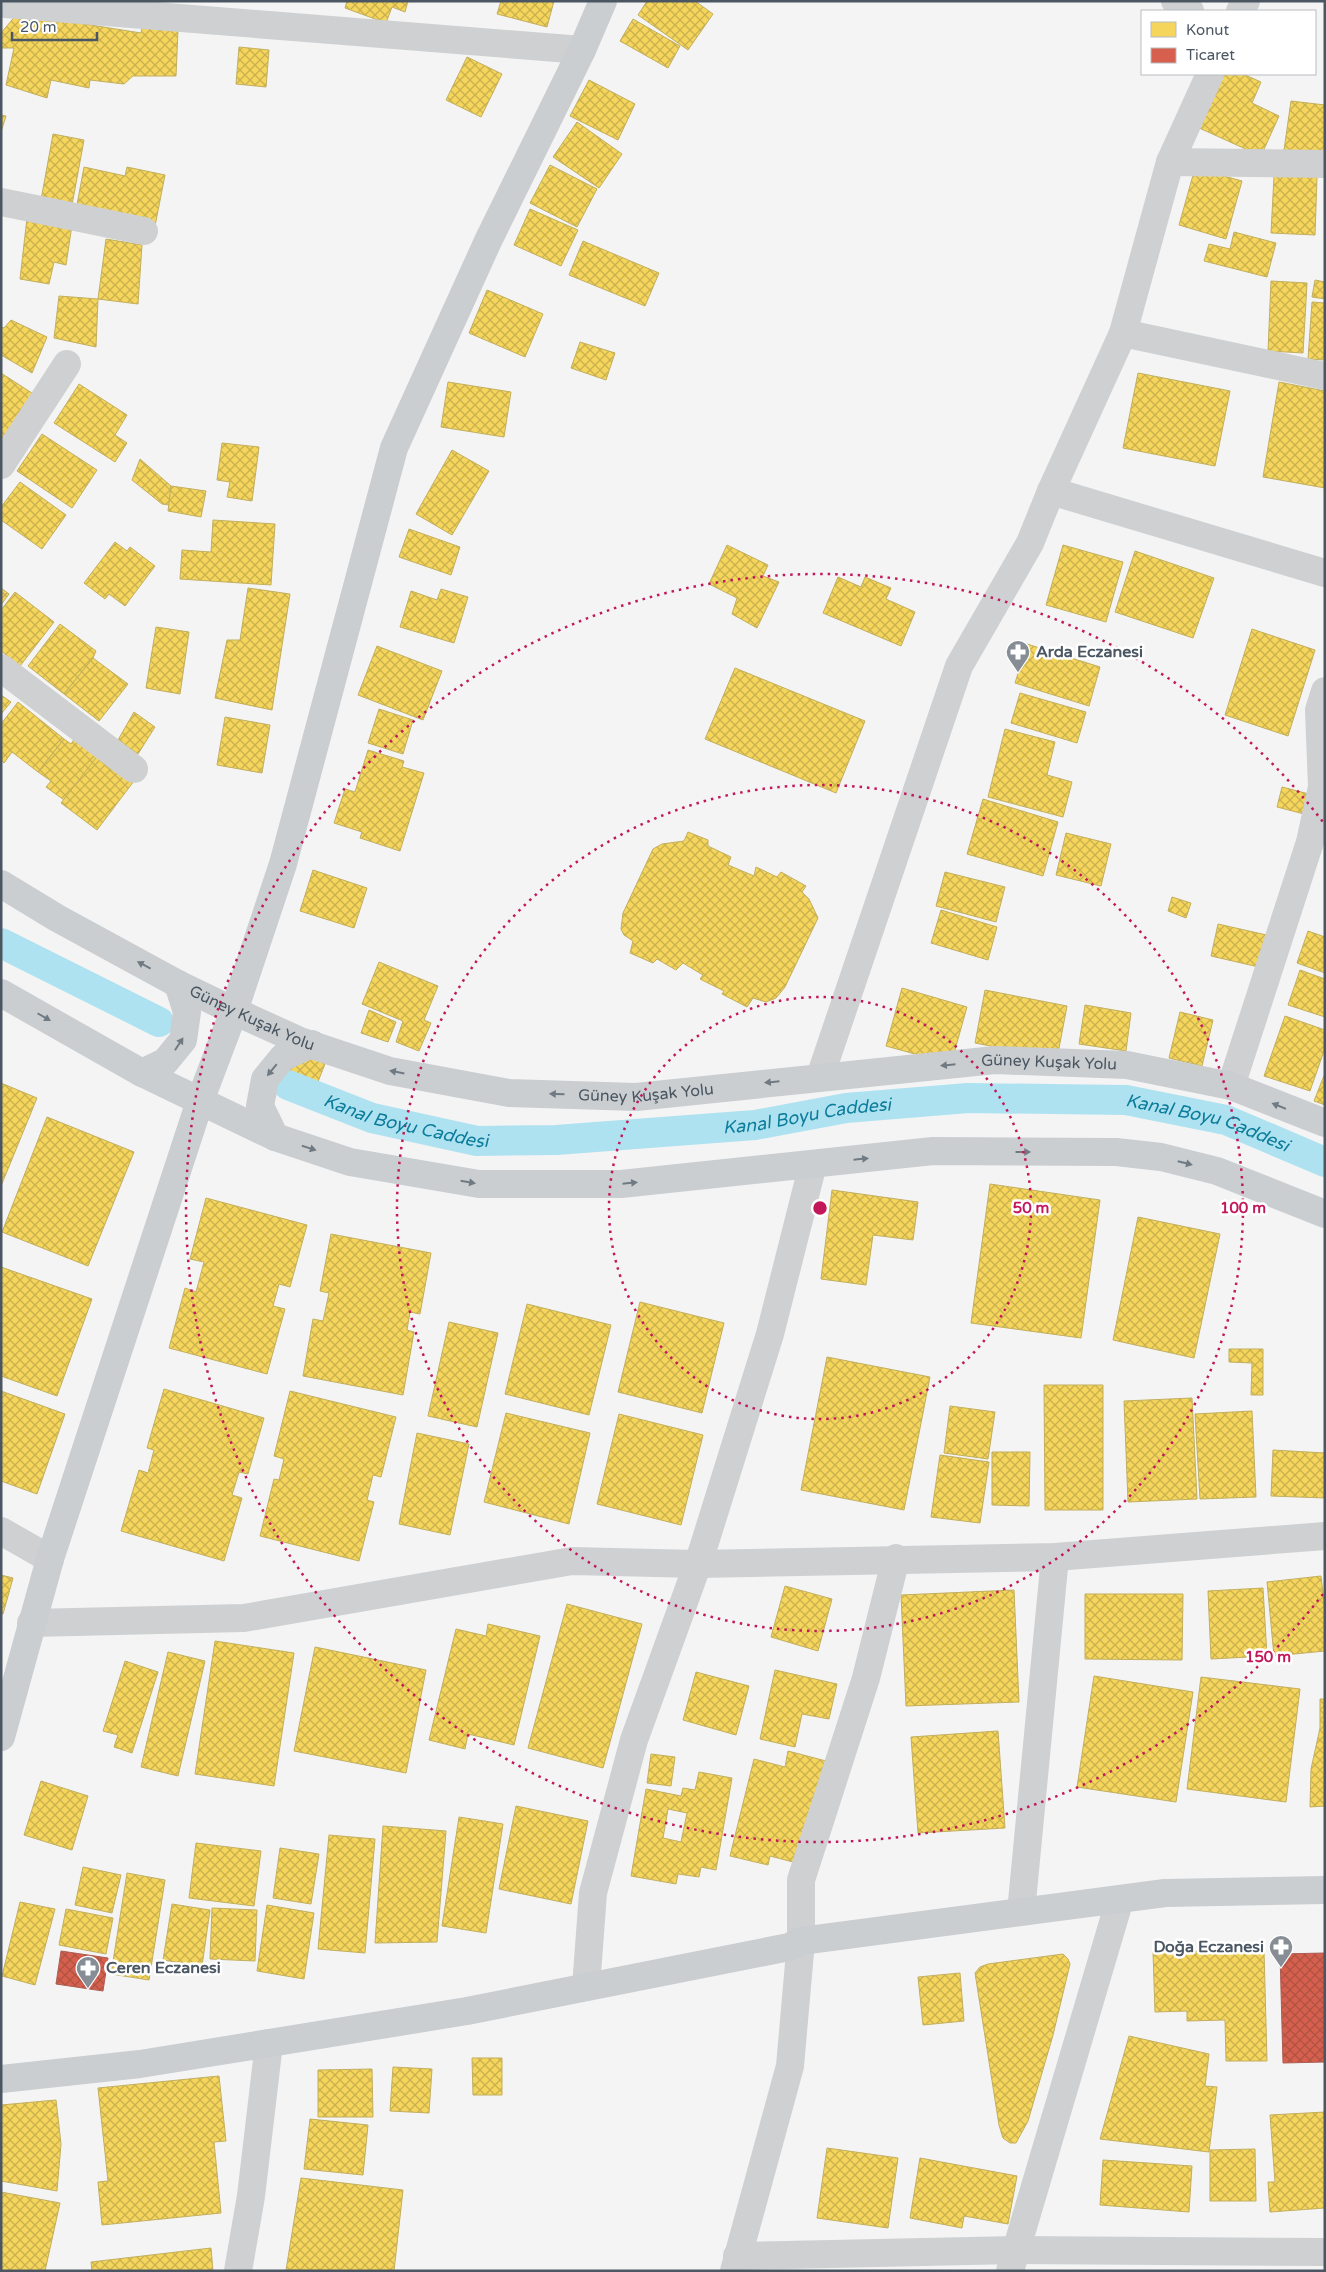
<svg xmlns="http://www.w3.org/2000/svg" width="1326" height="2272" font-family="'Varela Round',sans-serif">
<defs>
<pattern id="homes-cross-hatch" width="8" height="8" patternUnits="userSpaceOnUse" patternTransform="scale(1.25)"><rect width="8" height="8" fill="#f6d55c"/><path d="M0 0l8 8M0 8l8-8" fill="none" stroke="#c9b04f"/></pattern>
<pattern id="shops-cross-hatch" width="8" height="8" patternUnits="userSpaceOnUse" patternTransform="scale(1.25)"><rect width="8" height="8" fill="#d6604d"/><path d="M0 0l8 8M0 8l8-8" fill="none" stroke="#b05243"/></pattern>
</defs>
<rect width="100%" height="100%" fill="#f4f4f4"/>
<g fill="url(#homes-cross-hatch)" stroke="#c2af5e" fill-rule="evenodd">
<path d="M347,1H408L405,12L392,7L386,23L345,8Z"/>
<path d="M501,1H554L547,27L497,14Z"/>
<path d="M647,1H695L713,14L688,50L638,15Z"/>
<path d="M22,8L53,19L141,33L143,23L178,30L176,76H133L124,84L90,80L89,88L51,80L47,98L6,85L14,48H1V33Z"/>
<path d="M633,19L680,46L668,68L620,41Z"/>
<path d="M239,47L269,50L266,87L236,84Z"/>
<path d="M467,57L502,74L481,117L446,100Z"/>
<path d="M1221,74H1243L1261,82L1252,103L1279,116L1261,156L1197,127Z"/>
<path d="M589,80L635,104L618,140L570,116Z"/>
<path d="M1291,101L1325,105L1324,155L1284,150Z"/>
<path d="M1,115L6,116L1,132Z"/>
<path d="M577,122L622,154L599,188L553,157Z"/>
<path d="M53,134L84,140L72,205L41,200Z"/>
<path d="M550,165L597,189L577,227L530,203Z"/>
<path d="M84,167L125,176L127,167L165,175L155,226L76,210Z"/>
<path d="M1195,168L1242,181L1226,239L1179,225Z"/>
<path d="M1274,176L1317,177L1315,235L1271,233Z"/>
<path d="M530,209L578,230L561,266L514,245Z"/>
<path d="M27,218L72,225L66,265L54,262L49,284L20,279Z"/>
<path d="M1234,232L1276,243L1267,277L1204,261L1209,244L1230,249Z"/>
<path d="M106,239L142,245L138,304L98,299Z"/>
<path d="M583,241L659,273L645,306L569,275Z"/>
<path d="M1315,280L1325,282V299L1312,297Z"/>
<path d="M1271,281L1307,283L1303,353L1268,351Z"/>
<path d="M487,290L543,314L525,357L469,333Z"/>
<path d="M59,296L98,299L96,347L54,338Z"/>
<path d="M1312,302L1325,303V360L1308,359Z"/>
<path d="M11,320L47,337L32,373L1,355V327L4,328Z"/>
<path d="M580,342L615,353L606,380L571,368Z"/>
<path d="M1,373L35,395L1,447Z"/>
<path d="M1138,373L1230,391L1215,466L1123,448Z"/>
<path d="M448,382L511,392L504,437L441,427Z"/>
<path d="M1279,382L1325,391V488L1263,477Z"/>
<path d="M79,384L127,415L115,435L127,443L115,462L54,423Z"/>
<path d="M42,434L97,470L72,508L17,471Z"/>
<path d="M222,443L259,447L252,501L227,497L230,482L217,480Z"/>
<path d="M452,450L489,471L452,535L416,514Z"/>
<path d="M140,459L171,486L169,505L162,504L132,480Z"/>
<path d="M20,482L66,515L42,549L1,520V507Z"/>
<path d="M171,486L206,491L201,517L168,511Z"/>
<path d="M213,520L275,524L271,585L180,579L182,550L211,552Z"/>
<path d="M409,529L460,547L451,575L399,557Z"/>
<path d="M115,542L127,551L130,547L155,566L125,606L109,594L105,599L84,583Z"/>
<path d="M727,545L768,565L763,576L779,582L757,628L732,614L737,598L709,584Z"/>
<path d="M1063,545L1123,562L1106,622L1046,605Z"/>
<path d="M1135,551L1214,578L1193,638L1115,612Z"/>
<path d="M838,577L861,587L865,577L891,588L886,599L915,612L901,646L823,613Z"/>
<path d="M1,588L9,594L1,605Z"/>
<path d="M248,588L290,594L272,710L215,698L227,640H240Z"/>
<path d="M441,589L468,597L454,643L400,627L411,591L437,600Z"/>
<path d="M15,592L54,622L20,666L1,651V610Z"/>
<path d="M60,624L96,651L93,658L64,694L28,666Z"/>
<path d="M156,627L189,632L180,694L146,688Z"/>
<path d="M1252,629L1315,650L1288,736L1225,715Z"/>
<path d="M1027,644L1100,667L1089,706L1015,683Z"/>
<path d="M377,646L442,671L423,720L358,695Z"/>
<path d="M93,658L128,684L99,721L64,694Z"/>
<path d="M735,668L865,721L836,793L705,739Z"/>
<path d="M1020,693L1086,712L1077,743L1011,723Z"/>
<path d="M1,695L11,702L1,714Z"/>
<path d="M18,702L64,739L38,772L12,752L4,763L1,760V724Z"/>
<path d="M379,709L413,720L403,754L368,743Z"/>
<path d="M134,712L155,727L138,754L118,740Z"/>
<path d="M225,717L270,725L262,773L217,765Z"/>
<path d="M1005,729L1055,742L1047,775L1072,782L1063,817L988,797Z"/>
<path d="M75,738L98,756L64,800L46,787L51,781L38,772L64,739L71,744Z"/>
<path d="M368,750L404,761L402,767L424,773L400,851L360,838L362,832L334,823L345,789L355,792Z"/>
<path d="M99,754L134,781L97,830L61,803Z"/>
<path d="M1282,787L1313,795L1308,815L1277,807Z"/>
<path d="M983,799L1058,822L1043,876L967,854Z"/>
<path d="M688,832L708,840V846L731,857L728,865L754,876L756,867L777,877L781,872L806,886L802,892L809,899L818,918L785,987L776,998L766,1002L753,998L747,1007L722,994L724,991L700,979L703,975L683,963L676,970L657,959L653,963L630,953L633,941L624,935L621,929L623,913L653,849L662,844L684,841Z"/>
<path d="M1066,833L1111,844L1101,886L1056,875Z"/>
<path d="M313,870L367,888L354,928L300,911Z"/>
<path d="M945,872L1005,887L996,922L936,906Z"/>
<path d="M1172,897L1191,903L1186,918L1168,911Z"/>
<path d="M941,910L997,927L988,960L931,943Z"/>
<path d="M1218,924L1271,936L1263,968L1211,956Z"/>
<path d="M1308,931L1325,937V973L1297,963Z"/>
<path d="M379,962L438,986L424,1020L431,1023L419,1051L396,1042L403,1021L362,1004Z"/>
<path d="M1300,970L1325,979V1017L1288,1005Z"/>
<path d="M902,988L967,1007L951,1064L886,1046Z"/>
<path d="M985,990L1067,1006L1057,1059L975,1043Z"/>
<path d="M1085,1005L1131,1013L1126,1051L1079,1044Z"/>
<path d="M369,1010L396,1022L388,1042L361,1033Z"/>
<path d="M1180,1012L1213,1020L1202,1066L1169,1058Z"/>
<path d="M1285,1016L1325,1030V1048L1310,1091L1264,1076Z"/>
<path d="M290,1029L332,1046L310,1102L268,1086Z"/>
<path d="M1325,1073V1105L1314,1101Z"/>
<path d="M1,1083L37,1098L1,1186Z"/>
<path d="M47,1117L134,1152L88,1266L2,1232Z"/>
<path d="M990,1184L1100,1200L1081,1338L971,1323Z"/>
<path d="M832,1190L918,1202L913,1240L873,1235L866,1285L821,1279Z"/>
<path d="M206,1198L307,1225L290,1287L279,1284L273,1306L285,1309L267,1374L169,1348L185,1288L196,1292L204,1262L190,1259Z"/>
<path d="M1138,1217L1220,1234L1194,1358L1113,1340Z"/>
<path d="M331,1234L431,1253L420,1314L410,1312L407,1330L414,1332L403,1395L303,1376L313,1319L323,1321L329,1293L320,1291Z"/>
<path d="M1,1267L92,1299L57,1396L1,1376Z"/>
<path d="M640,1302L724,1323L702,1413L618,1392Z"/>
<path d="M527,1304L611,1325L589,1415L505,1394Z"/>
<path d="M449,1322L498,1333L477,1427L428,1416Z"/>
<path d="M1229,1349H1263V1395H1251L1252,1363L1229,1362Z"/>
<path d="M827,1357L930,1377L904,1510L801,1490Z"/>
<path d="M1044,1385H1103V1510H1045Z"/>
<path d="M164,1389L264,1418L248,1474L239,1472L232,1495L242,1498L224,1561L121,1531L139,1470L148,1473L154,1450L147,1448Z"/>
<path d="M1,1391L65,1414L37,1494L1,1481Z"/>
<path d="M290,1391L396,1417L381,1477L373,1475L367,1500L374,1502L359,1561L260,1536L274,1479L279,1480L284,1459L274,1456Z"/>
<path d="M1192,1398L1197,1499L1128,1502L1124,1401Z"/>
<path d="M950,1406L995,1412L988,1459L944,1453Z"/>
<path d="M1252,1411L1256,1497L1200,1499L1195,1414Z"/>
<path d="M506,1413L590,1433L569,1524L484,1502Z"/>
<path d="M619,1414L703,1435L681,1525L597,1504Z"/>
<path d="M417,1433L469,1444L450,1535L399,1524Z"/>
<path d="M1273,1450L1325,1453V1498L1271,1496Z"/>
<path d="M992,1452H1030L1029,1506L992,1505Z"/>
<path d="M940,1455L989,1462L980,1523L931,1517Z"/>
<path d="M1,1575L13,1578L3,1614L1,1613Z"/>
<path d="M1321,1576L1325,1611V1651L1274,1656L1267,1582Z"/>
<path d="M785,1586L832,1599L818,1651L771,1637Z"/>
<path d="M1263,1588L1267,1656L1211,1659L1208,1591Z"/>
<path d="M1014,1590L1019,1702L906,1706L901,1595Z"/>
<path d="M1085,1594H1183L1182,1660L1085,1659Z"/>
<path d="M567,1604L642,1624L603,1768L528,1748Z"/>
<path d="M488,1624L540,1636L514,1745L468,1734L465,1749L429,1740L456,1629L486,1636Z"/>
<path d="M215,1641L294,1653L274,1786L195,1774Z"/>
<path d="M315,1647L426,1670L406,1773L294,1751Z"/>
<path d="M168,1652L205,1661L178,1776L141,1767Z"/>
<path d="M125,1661L158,1672L132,1753L114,1747L118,1735L103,1731Z"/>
<path d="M775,1670L837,1684L829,1719L802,1714L795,1747L760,1739Z"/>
<path d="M696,1672L749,1686L736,1735L683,1720Z"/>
<path d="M1094,1676L1193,1692L1176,1802L1077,1787Z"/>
<path d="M1201,1677L1300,1689L1286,1802L1187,1789Z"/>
<path d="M1320,1699H1325V1806L1310,1807L1311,1769L1320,1728Z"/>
<path d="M998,1731L1005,1828L918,1833L911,1737Z"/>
<path d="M788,1751L826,1761L793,1862L770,1856L768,1865L730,1856L754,1759L785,1767Z"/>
<path d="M651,1754L675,1757L671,1786L647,1783Z"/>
<path d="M699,1772L732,1778L716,1870L701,1867L699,1877L678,1874L676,1884L631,1876L646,1789L681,1796L683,1788L695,1790ZM668,1809L687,1813L681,1842L663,1838Z"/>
<path d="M41,1781L88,1796L72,1850L24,1835Z"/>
<path d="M516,1806L588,1821L571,1904L499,1889Z"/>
<path d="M459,1817L503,1824L486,1933L442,1926Z"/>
<path d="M383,1826L446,1831L437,1942L375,1943Z"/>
<path d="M329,1835L375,1839L365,1953L318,1949Z"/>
<path d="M196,1843L261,1851L254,1906L189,1898Z"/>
<path d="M280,1848L319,1854L311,1904L273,1898Z"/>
<path d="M83,1867L121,1875L112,1913L75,1905Z"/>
<path d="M127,1873L165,1880L149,1980L111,1974Z"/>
<path d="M20,1902L55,1909L35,1985L2,1976Z"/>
<path d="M172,1904L210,1910L202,1966L163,1960Z"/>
<path d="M267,1905L314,1913L304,1979L257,1971Z"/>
<path d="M212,1908L257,1910L255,1961L210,1959Z"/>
<path d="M66,1909L113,1918L106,1954L59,1945Z"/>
<path d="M1264,1950L1267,2061H1226L1225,2020L1187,2021V2011L1155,2012L1153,1952Z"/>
<path d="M1063,1954L1068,1959L1070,1964L1053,2035L1028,2121L1016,2143H1010L1003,2138L999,2125L975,1973L980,1967L988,1964Z"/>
<path d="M960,1973L964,2021L923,2025L918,1977Z"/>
<path d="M1129,2036L1209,2054L1205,2086L1217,2087L1209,2152L1100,2139Z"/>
<path d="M472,2058H502V2095H473Z"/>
<path d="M393,2067L432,2069L429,2113L390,2111Z"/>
<path d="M372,2069L373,2117H318V2070Z"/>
<path d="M219,2076L226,2141L214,2142L221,2213L102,2225L98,2182L108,2181L98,2088Z"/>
<path d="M56,2100L61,2144L57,2191L1,2181V2105Z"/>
<path d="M1325,2112V2208L1270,2212L1268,2182H1275L1270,2115Z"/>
<path d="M310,2119L368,2125L363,2175L304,2169Z"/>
<path d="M827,2148L898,2158L888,2228L817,2218Z"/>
<path d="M1255,2149L1256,2201H1210V2150Z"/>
<path d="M920,2158L1017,2176L1008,2224L964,2216L962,2228L910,2218Z"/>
<path d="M1103,2160L1192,2166L1189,2212L1100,2205Z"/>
<path d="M301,2178L403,2190L394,2271L286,2270Z"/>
<path d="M1,2192L60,2203L45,2271H1Z"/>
<path d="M211,2248L213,2271H92L91,2262Z"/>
</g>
<g fill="url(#shops-cross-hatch)" stroke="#ac5d53">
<path d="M61,1951L108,1958L103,1991L56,1984Z"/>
<path d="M1325,1953V2062L1283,2063L1280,1954Z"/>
</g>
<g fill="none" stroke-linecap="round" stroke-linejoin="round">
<g stroke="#aee2f0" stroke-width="30">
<path d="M1,943L159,1022"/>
<path id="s1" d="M288,1085L372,1118L477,1141L556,1140L755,1125L846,1108L968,1098L1126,1100L1226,1120L1325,1162"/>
</g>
<g stroke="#ced0d2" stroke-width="28">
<path d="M1175,1L1190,11"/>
<path d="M5,4L582,50"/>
<path d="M1240,11L1246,1"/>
<path d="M1170,162L1325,164"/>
<path d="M1,202L144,231"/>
<path d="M1123,333L1325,376"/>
<path d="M1,465L67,364"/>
<path d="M1051,491L1325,573"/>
<path d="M1,668L134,769"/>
<path d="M820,1077L959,666L1030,543L1051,491L1123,333L1170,162L1210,74"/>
<path d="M1231,1086L1310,842L1322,787L1319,710L1325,691"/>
<path d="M1,1531L50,1559"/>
<path d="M31,1623L244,1618L572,1561L697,1564L1055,1557L1325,1536"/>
<path d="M1021,1912L1055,1557"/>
<path d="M586,1987L593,1893L634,1740L701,1555L770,1334L813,1164"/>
<path d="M737,2256L1016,2250L1325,2252"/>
<path d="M238,2271L251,2196L269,2043"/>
<path d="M734,2271L790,2066L801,1941V1880L866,1678L896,1558"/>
<path d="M1010,2271L1120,1899"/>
</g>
<g stroke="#caced1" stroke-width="28">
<path id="s2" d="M1,884L57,918L178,984L234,1011L300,1041L390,1071L509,1093L636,1097L995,1060L1127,1065L1231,1086L1325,1123"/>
<path d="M1,993L142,1073L275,1137L350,1162L479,1184H621L933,1151L1116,1152L1161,1157L1217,1171L1325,1214"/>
<path d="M142,1073L165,1062L183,1040L187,1012L178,984"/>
<path d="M275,1137L260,1106L265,1079L283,1057L312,1044"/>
<path d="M1,1737L50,1559L200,1101L234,1011L283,864L394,448L488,241L582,50L603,1"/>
<path d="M1,2079L140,2064L467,2011L789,1947L801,1941L1165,1893L1325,1890"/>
</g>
</g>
<defs><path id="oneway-solid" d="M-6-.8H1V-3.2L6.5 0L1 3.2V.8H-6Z" transform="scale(1.25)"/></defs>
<g fill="#707a83">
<use href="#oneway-solid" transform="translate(144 965) rotate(-152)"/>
<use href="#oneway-solid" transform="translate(44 1017) rotate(30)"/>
<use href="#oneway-solid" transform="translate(179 1044) rotate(-57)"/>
<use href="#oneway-solid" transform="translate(948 1065) rotate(174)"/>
<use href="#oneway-solid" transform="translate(272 1070) rotate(129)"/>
<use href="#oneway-solid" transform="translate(397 1072) rotate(-169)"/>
<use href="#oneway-solid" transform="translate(772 1082) rotate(174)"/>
<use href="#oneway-solid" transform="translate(557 1094) rotate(-178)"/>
<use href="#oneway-solid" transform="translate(1279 1106) rotate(-158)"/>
<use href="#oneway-solid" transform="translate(309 1148) rotate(18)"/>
<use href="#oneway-solid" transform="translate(1023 1152)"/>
<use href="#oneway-solid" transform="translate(861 1159) rotate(-6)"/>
<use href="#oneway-solid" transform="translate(1185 1163) rotate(14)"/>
<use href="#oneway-solid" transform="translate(468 1182) rotate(10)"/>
<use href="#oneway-solid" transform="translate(630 1183) rotate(-6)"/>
</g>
<g fill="none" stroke="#c2185b" stroke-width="2.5" stroke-dasharray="2.5 5">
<circle cx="820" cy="1208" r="211"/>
<circle cx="820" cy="1208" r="423"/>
<path d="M1323 1594A634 634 0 1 1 1323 822"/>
</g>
<defs>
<g id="pharmacy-pin" transform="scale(1.25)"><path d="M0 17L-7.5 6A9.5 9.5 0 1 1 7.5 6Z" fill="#868d94" stroke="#fff"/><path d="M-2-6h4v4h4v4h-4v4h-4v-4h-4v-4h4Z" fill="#fff"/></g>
</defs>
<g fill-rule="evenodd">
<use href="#pharmacy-pin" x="1018" y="652"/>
<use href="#pharmacy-pin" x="1281" y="1947"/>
<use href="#pharmacy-pin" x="88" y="1968"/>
</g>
<g text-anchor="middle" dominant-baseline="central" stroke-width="5" stroke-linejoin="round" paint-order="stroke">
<g font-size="16" font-weight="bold" fill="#4a5661" stroke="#fff" text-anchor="start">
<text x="1036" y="652">Arda Eczanesi</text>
<text x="1264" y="1947" text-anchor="end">Doğa Eczanesi</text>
<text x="106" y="1968">Ceren Eczanesi</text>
</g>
<g font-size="16" fill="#4a5661" stroke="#fff">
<text stroke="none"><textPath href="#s2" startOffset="285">Güney Kuşak Yolu</textPath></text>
<text stroke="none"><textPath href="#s2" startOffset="1096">Güney Kuşak Yolu</textPath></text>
<text stroke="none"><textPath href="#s2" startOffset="691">Güney Kuşak Yolu</textPath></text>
</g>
<g font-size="18" font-style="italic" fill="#0c7c9b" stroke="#fff">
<text stroke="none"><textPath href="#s1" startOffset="529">Kanal Boyu Caddesi</textPath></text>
<text stroke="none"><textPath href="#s1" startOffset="124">Kanal Boyu Caddesi</textPath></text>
<text stroke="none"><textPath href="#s1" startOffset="934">Kanal Boyu Caddesi</textPath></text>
</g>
</g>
<circle cx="820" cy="1208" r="8" fill="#c2185b" stroke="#fff" stroke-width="2.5"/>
<g font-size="15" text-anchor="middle" font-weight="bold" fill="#c2185b" stroke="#fff" stroke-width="5" stroke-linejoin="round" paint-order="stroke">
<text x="1031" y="1213">50 m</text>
<text x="1243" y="1213">100 m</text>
<text x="1268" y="1662">150 m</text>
</g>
<rect width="1326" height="2272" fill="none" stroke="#4a5661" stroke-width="5"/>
<rect x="1141" y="10" width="175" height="65" fill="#ffffff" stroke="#b7bbc0"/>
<rect x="1151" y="22" width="25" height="15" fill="#f6d55c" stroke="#b7bbc0"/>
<text x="1186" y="35" font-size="15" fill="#4a5661">Konut</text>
<rect x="1151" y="48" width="25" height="15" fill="#d6604d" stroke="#b7bbc0"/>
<text x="1186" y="60" font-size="15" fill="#4a5661">Ticaret</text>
<path d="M12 32v8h85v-8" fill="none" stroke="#4a5661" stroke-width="2.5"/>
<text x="20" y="32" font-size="15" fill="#4a5661" stroke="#ffffff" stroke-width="4" paint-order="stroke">20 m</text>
</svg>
